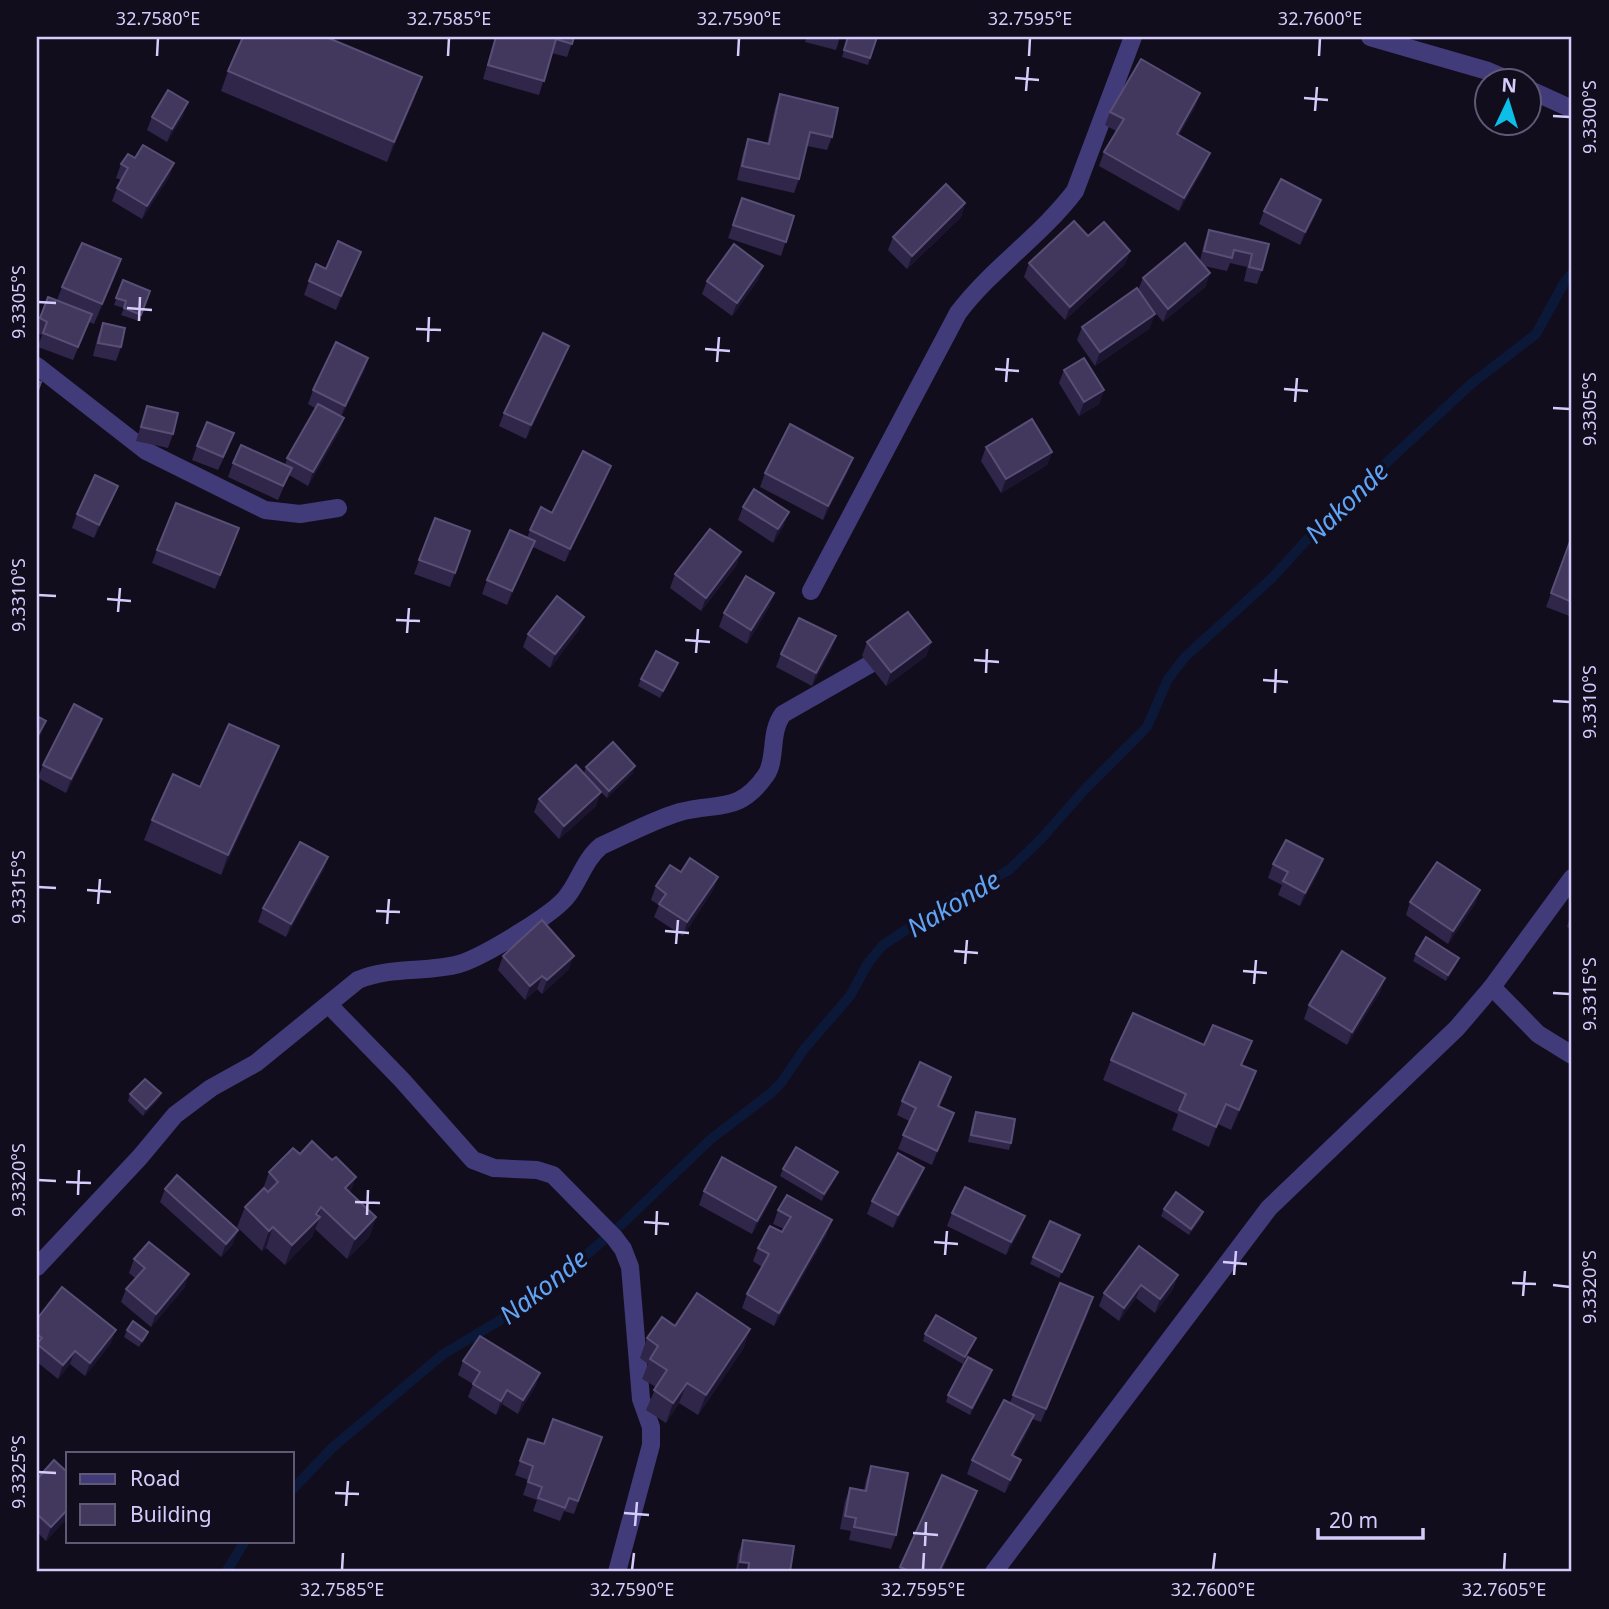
<svg xmlns="http://www.w3.org/2000/svg" width="1609" height="1609" font-family="'Noto Sans',sans-serif">
<rect width="100%" height="100%" fill="#110d1d"/>
<g fill="none" stroke-linecap="round" stroke-linejoin="round">
<g stroke="#0b1838" stroke-width="10">
<path d="M292,1490L332,1448L442,1355L507,1316L528,1297L563,1275L620,1226L711,1139L771,1093L781,1083L805,1048L850,996L868,963L883,945L950,901L1009,870L1041,839L1086,788L1147,727L1168,679L1185,657L1272,578L1325,520L1471,384L1536,334L1564,283L1572,273"/>
<path d="M226,1572L245,1541"/>
</g>
<g stroke="#423b79" stroke-width="18">
<path d="M1370,37L1488,71L1509,80"/>
<path d="M1528,89L1572,109"/>
<path d="M37,366L146,451L265,510L300,514L338,508"/>
<path d="M811,591L958,313C992,268 1041,236 1075,191L1133,37"/>
<path d="M1492,987L1538,1034L1572,1055"/>
<path d="M329,1005L402,1080L473,1160L494,1168L537,1170L553,1175L614,1237L623,1249L630,1267L641,1399L651,1427V1445L617,1572"/>
<path d="M37,1267L140,1157L175,1115L211,1088L256,1063L358,980C391,966 426,973 459,964C482,957 555,914 568,895C580,879 585,859 601,846C626,835 653,820 680,812C718,802 739,814 766,775C777,759 769,732 783,714L874,662"/>
<path d="M994,1572L1269,1208L1457,1028L1492,987L1572,878"/>
</g>
</g>
<g fill="#30264a">
<path d="M495,37H574L567,57L552,53L539,95L483,79Z"/>
<path d="M807,37H840L836,50L805,42Z"/>
<path d="M848,37H877L868,65L842,57Z"/>
<path d="M228,71L415,97L387,162L221,91Z"/>
<path d="M1200,93L1195,107L1179,135L1205,166L1179,211L1099,166L1104,152L1116,131L1105,125L1110,112Z"/>
<path d="M780,94L832,137L827,150L807,146L799,179L794,193L737,180L743,153L748,139L767,144L775,108Z"/>
<path d="M183,116L167,142L147,130L152,117Z"/>
<path d="M135,158L174,163L169,177L142,219L112,201L117,188L121,180L116,178L121,164Z"/>
<path d="M742,198L794,216L781,256L728,238Z"/>
<path d="M965,203L961,217L907,269L888,250L893,237Z"/>
<path d="M1264,211L1316,214L1300,245L1259,224Z"/>
<path d="M1209,230L1269,244L1262,270L1257,284L1244,281L1247,267L1230,263L1227,271L1204,266L1210,273L1205,287L1163,322L1149,305L1150,328L1095,366L1077,340L1082,327L1138,290L1143,278L1200,261L1204,243Z"/>
<path d="M1088,236L1130,251L1125,264L1065,320L1024,277L1029,263Z"/>
<path d="M356,265L336,310L304,295L309,281L326,269Z"/>
<path d="M763,266L758,280L732,316L702,294L707,281Z"/>
<path d="M114,279L94,324L89,322L73,360L38,347L42,335L37,333V326L48,297L57,300L62,287Z"/>
<path d="M123,280L150,291L139,321L121,315L124,308L114,305Z"/>
<path d="M103,323L121,347L116,361L93,356L98,336Z"/>
<path d="M368,358L364,371L341,417L344,418L339,432L308,486L289,475L278,500L228,477L233,463L285,465L287,458L315,408L308,404L313,390Z"/>
<path d="M564,359L526,439L499,426L504,413Z"/>
<path d="M1064,370L1104,390L1099,404L1079,416L1059,383Z"/>
<path d="M147,406L173,434L168,448L136,441Z"/>
<path d="M197,446L229,447L218,470L192,460Z"/>
<path d="M986,447L1052,452L1047,465L1001,493L981,461Z"/>
<path d="M848,471L823,520L760,487L765,473Z"/>
<path d="M606,479L565,562L533,547L507,605L482,594L487,580L527,538L530,530L552,513Z"/>
<path d="M113,499L94,538L72,528L77,514Z"/>
<path d="M743,507L784,525L773,543L738,520Z"/>
<path d="M435,518L470,531L450,587L414,574Z"/>
<path d="M1572,536V617L1546,607Z"/>
<path d="M234,542L215,589L152,563L157,550Z"/>
<path d="M741,552L736,566L701,611L670,588L675,574Z"/>
<path d="M774,593L769,607L747,644L719,627L724,613Z"/>
<path d="M579,630L550,668L523,647L528,634Z"/>
<path d="M836,636L831,650L812,686L776,667L781,654Z"/>
<path d="M867,642H931L926,656L886,686L862,656Z"/>
<path d="M676,670L660,698L638,686L641,679Z"/>
<path d="M102,719L97,732L66,793L38,778L43,765Z"/>
<path d="M279,746L271,767L221,875L144,840L152,820L200,787Z"/>
<path d="M586,767L633,773L607,798L599,790L596,806L559,839L534,812L539,799L584,773Z"/>
<path d="M328,857L323,871L286,937L258,922L263,908Z"/>
<path d="M1323,859L1318,873L1300,906L1278,895L1282,885L1268,878L1273,864Z"/>
<path d="M681,872L718,877L713,890L683,936L654,917L659,905L651,900L656,886Z"/>
<path d="M1480,890L1475,904L1448,944L1406,915L1410,902Z"/>
<path d="M1572,910V929L1567,927Z"/>
<path d="M1416,954L1456,965L1446,981L1413,961Z"/>
<path d="M503,956L569,969L542,994L537,989L525,1000L498,970Z"/>
<path d="M1385,978L1380,992L1347,1045L1304,1019L1309,1005Z"/>
<path d="M1111,1060L1243,1065L1249,1091L1231,1130L1218,1124L1209,1147L1172,1130L1178,1114L1103,1080Z"/>
<path d="M947,1090L939,1107L954,1113L932,1165L898,1149L909,1121L897,1115L902,1101Z"/>
<path d="M161,1093L158,1100L143,1116L128,1101L130,1094Z"/>
<path d="M976,1112L1011,1143L1009,1150L968,1142L973,1119Z"/>
<path d="M300,1154L350,1192L376,1217L369,1237L347,1259L315,1229L312,1237L285,1265L266,1248L262,1251L237,1227L245,1207L263,1189L269,1172Z"/>
<path d="M783,1169L835,1179L822,1201L780,1176Z"/>
<path d="M919,1181L893,1228L867,1214L872,1201Z"/>
<path d="M165,1189L233,1244L221,1257L160,1202Z"/>
<path d="M704,1191L771,1200L752,1234L699,1205Z"/>
<path d="M1164,1209L1201,1219L1189,1235L1161,1216Z"/>
<path d="M778,1210L827,1234L774,1326L742,1308L747,1294L762,1267L753,1261L758,1248L782,1232L784,1229L773,1224Z"/>
<path d="M952,1213L1025,1216L1020,1230L1006,1255L947,1226Z"/>
<path d="M1077,1242L1059,1278L1030,1264L1033,1257Z"/>
<path d="M134,1259L189,1274L184,1288L151,1327L121,1302L126,1289L135,1278L129,1273Z"/>
<path d="M1178,1275L1173,1289L1155,1313L1136,1298L1119,1321L1099,1306L1104,1293Z"/>
<path d="M1089,1311L1041,1422L1032,1419L1029,1429L1014,1456L1016,1473L1005,1493L967,1474L972,1460L1010,1403L1013,1395Z"/>
<path d="M37,1319L111,1343L85,1376L70,1364L58,1379L37,1362Z"/>
<path d="M675,1326L750,1329L743,1349L698,1415L679,1403L666,1423L646,1410L656,1387L642,1379L648,1364L640,1358L647,1338Z"/>
<path d="M127,1330L148,1332L145,1339L139,1347L124,1337Z"/>
<path d="M925,1334L973,1345L963,1364L923,1341Z"/>
<path d="M463,1361L540,1373L535,1387L518,1414L502,1404L496,1415L468,1397L473,1384L458,1375Z"/>
<path d="M990,1377L970,1415L946,1402L948,1395Z"/>
<path d="M602,1437L574,1514L564,1511L560,1521L533,1511L537,1500L523,1495L528,1480L515,1475L528,1439L544,1444Z"/>
<path d="M871,1466L896,1535L891,1549L849,1540L851,1531L840,1529L845,1501L850,1488L864,1490L866,1480Z"/>
<path d="M37,1479L68,1517L46,1541L37,1532Z"/>
<path d="M977,1491L972,1505L941,1572H898L900,1567Z"/>
<path d="M743,1540L790,1572H736L738,1554Z"/>
</g>
<g fill="#1c1530">
<path d="M422,77L415,97L387,162L394,142Z"/>
<path d="M1200,93L1195,107L1172,147L1177,134Z"/>
<path d="M188,102L183,116L167,142L172,129Z"/>
<path d="M1210,153L1205,166L1179,211L1184,198Z"/>
<path d="M174,163L169,177L142,219L147,206Z"/>
<path d="M1321,200L1316,214L1300,245L1305,232Z"/>
<path d="M965,203L961,217L907,269L912,256Z"/>
<path d="M1130,251L1125,264L1065,320L1070,307Z"/>
<path d="M361,252L356,265L336,310L341,296Z"/>
<path d="M121,259L114,279L94,324L102,304Z"/>
<path d="M763,266L758,280L732,316L737,303Z"/>
<path d="M1210,273L1205,287L1163,322L1168,309Z"/>
<path d="M1155,314L1150,328L1095,366L1100,352Z"/>
<path d="M569,346L564,359L526,439L531,425Z"/>
<path d="M368,358L364,371L340,419L345,406Z"/>
<path d="M1104,390L1099,404L1079,416L1084,402Z"/>
<path d="M344,418L339,432L308,486L313,472Z"/>
<path d="M1052,452L1047,465L1001,493L1006,479Z"/>
<path d="M853,458L848,471L823,520L828,506Z"/>
<path d="M611,466L606,479L565,562L570,549Z"/>
<path d="M118,486L113,499L94,538L99,525Z"/>
<path d="M789,512L784,525L773,543L778,529Z"/>
<path d="M535,541L530,555L507,605L512,591Z"/>
<path d="M741,552L736,566L701,611L706,598Z"/>
<path d="M774,593L769,607L747,644L751,630Z"/>
<path d="M584,617L579,630L550,668L555,654Z"/>
<path d="M836,636L831,650L812,686L816,673Z"/>
<path d="M931,642L926,656L886,686L891,672Z"/>
<path d="M678,663L676,670L660,698L663,691Z"/>
<path d="M102,719L97,732L66,793L71,779Z"/>
<path d="M46,721L41,735L37,742V737Z"/>
<path d="M279,746L271,767L221,875L228,855Z"/>
<path d="M635,766L633,773L607,798L609,791Z"/>
<path d="M601,792L596,806L559,839L564,826Z"/>
<path d="M328,857L323,871L286,937L291,924Z"/>
<path d="M1323,859L1318,873L1300,906L1305,893Z"/>
<path d="M718,877L713,890L683,936L687,922Z"/>
<path d="M1480,890L1475,904L1448,944L1453,931Z"/>
<path d="M574,956L569,969L542,994L547,980Z"/>
<path d="M1459,958L1456,965L1446,981L1448,975Z"/>
<path d="M542,976L537,989L525,1000L530,986Z"/>
<path d="M1385,978L1380,992L1347,1045L1352,1032Z"/>
<path d="M1256,1071L1249,1091L1231,1130L1239,1110Z"/>
<path d="M161,1093L158,1100L143,1116L146,1109Z"/>
<path d="M1226,1104L1218,1124L1209,1147L1216,1127Z"/>
<path d="M954,1113L949,1127L932,1165L937,1151Z"/>
<path d="M924,1168L919,1181L893,1228L898,1215Z"/>
<path d="M838,1172L835,1179L822,1201L824,1194Z"/>
<path d="M356,1177L349,1197L345,1188Z"/>
<path d="M776,1187L771,1200L752,1234L757,1221Z"/>
<path d="M321,1207L317,1220L320,1217L312,1237L285,1265L292,1245Z"/>
<path d="M1203,1212L1201,1219L1189,1235L1191,1229Z"/>
<path d="M1025,1216L1020,1230L1006,1255L1011,1242Z"/>
<path d="M376,1217L369,1237L347,1259L355,1239Z"/>
<path d="M832,1220L827,1234L774,1326L779,1313Z"/>
<path d="M273,1227L266,1248L262,1251L269,1231Z"/>
<path d="M238,1230L233,1244L221,1257L226,1244Z"/>
<path d="M189,1274L184,1288L151,1327L156,1314Z"/>
<path d="M1178,1275L1173,1289L1155,1313L1160,1299Z"/>
<path d="M1141,1285L1136,1298L1119,1321L1124,1308Z"/>
<path d="M1093,1297L1089,1311L1041,1422L1046,1409Z"/>
<path d="M750,1329L743,1349L698,1415L706,1395Z"/>
<path d="M116,1330L111,1343L85,1376L90,1363Z"/>
<path d="M148,1332L145,1339L139,1347L142,1341Z"/>
<path d="M976,1338L973,1345L963,1364L965,1357Z"/>
<path d="M75,1351L70,1364L58,1379L63,1365Z"/>
<path d="M992,1370L990,1377L970,1415L972,1408Z"/>
<path d="M540,1373L535,1387L518,1414L523,1400Z"/>
<path d="M687,1383L679,1403L666,1423L673,1403Z"/>
<path d="M507,1390L502,1404L496,1415L501,1401Z"/>
<path d="M1034,1415L1029,1429L1007,1469L1012,1455Z"/>
<path d="M1021,1460L1016,1473L1005,1493L1010,1480Z"/>
<path d="M977,1491L972,1505L941,1572H939Z"/>
<path d="M68,1509V1517L46,1541L51,1527Z"/>
<path d="M740,1562L749,1563L746,1572H737Z"/>
</g>
<g fill="#42385d" stroke="#594f76" stroke-width="2">
<path d="M243,37H326L422,77L394,142L228,71Z"/>
<path d="M496,37H574L572,44L556,39L544,81L488,65Z"/>
<path d="M848,37H877L870,58L844,50Z"/>
<path d="M1141,59L1200,93L1177,134L1210,153L1184,198L1104,152L1124,119L1110,112Z"/>
<path d="M168,90L188,102L172,129L152,117Z"/>
<path d="M780,94L838,108L832,137L810,132L799,179L742,166L748,139L769,144Z"/>
<path d="M143,145L174,163L147,206L117,188L128,168L121,164L128,154L135,158Z"/>
<path d="M1281,179L1321,200L1305,232L1264,211Z"/>
<path d="M946,184L965,203L912,256L893,237Z"/>
<path d="M742,198L794,216L786,242L733,225Z"/>
<path d="M1074,221L1088,236L1104,222L1130,251L1070,307L1029,263Z"/>
<path d="M1209,230L1269,244L1262,270L1249,267L1252,254L1234,250L1232,258L1204,251Z"/>
<path d="M338,241L361,252L341,296L309,281L316,264L326,269Z"/>
<path d="M82,243L121,259L102,304L62,287Z"/>
<path d="M1185,243L1210,273L1168,309L1143,278Z"/>
<path d="M734,244L763,266L737,303L707,281Z"/>
<path d="M123,280L150,291L141,315L124,308L126,301L116,298Z"/>
<path d="M1137,288L1155,314L1100,352L1082,327Z"/>
<path d="M48,297L92,314L78,347L43,333L47,322L40,318Z"/>
<path d="M103,323L125,328L121,347L98,343Z"/>
<path d="M543,333L569,346L531,425L504,413Z"/>
<path d="M336,342L368,358L345,406L313,390Z"/>
<path d="M1084,358L1104,390L1084,402L1064,370Z"/>
<path d="M37,381L41,382L37,393Z"/>
<path d="M318,404L344,418L313,472L287,458Z"/>
<path d="M147,406L178,413L173,434L141,427Z"/>
<path d="M1032,419L1052,452L1006,479L986,447Z"/>
<path d="M207,422L234,433L223,457L197,446Z"/>
<path d="M790,424L853,458L828,506L765,473Z"/>
<path d="M241,445L292,468L283,486L233,463Z"/>
<path d="M583,451L611,466L570,549L530,530L541,507L552,513Z"/>
<path d="M95,475L118,486L99,525L77,514Z"/>
<path d="M754,489L789,512L778,529L743,507Z"/>
<path d="M176,503L239,528L220,575L157,550Z"/>
<path d="M435,518L470,531L455,573L419,560Z"/>
<path d="M710,529L741,552L706,598L675,574Z"/>
<path d="M510,530L535,541L512,591L487,580Z"/>
<path d="M1572,536V602L1551,593Z"/>
<path d="M746,576L774,593L751,630L724,613Z"/>
<path d="M557,596L584,617L555,654L528,634Z"/>
<path d="M908,612L931,642L891,672L867,642Z"/>
<path d="M799,618L836,636L816,673L781,654Z"/>
<path d="M656,651L678,663L663,691L641,679Z"/>
<path d="M74,704L102,719L71,779L43,765Z"/>
<path d="M37,716L46,721L37,737Z"/>
<path d="M229,724L279,746L228,855L152,820L173,774L200,787Z"/>
<path d="M613,742L635,766L609,791L586,767Z"/>
<path d="M576,765L601,792L564,826L539,799Z"/>
<path d="M1286,840L1323,859L1305,893L1283,881L1288,872L1273,864Z"/>
<path d="M300,842L328,857L291,924L263,908Z"/>
<path d="M690,858L718,877L687,922L659,904L666,894L656,886L670,865L681,872Z"/>
<path d="M1437,862L1480,890L1453,931L1410,902Z"/>
<path d="M542,920L574,956L547,980L542,976L530,986L503,956Z"/>
<path d="M1426,937L1459,958L1448,975L1416,954Z"/>
<path d="M1342,951L1385,978L1352,1032L1309,1005Z"/>
<path d="M1133,1013L1204,1045L1213,1025L1252,1041L1241,1065L1256,1071L1239,1110L1226,1104L1216,1127L1179,1110L1186,1094L1111,1060Z"/>
<path d="M920,1062L951,1077L938,1106L954,1113L937,1151L903,1135L916,1108L902,1101Z"/>
<path d="M145,1079L161,1093L146,1109L130,1094Z"/>
<path d="M976,1112L1015,1119L1011,1143L971,1135Z"/>
<path d="M312,1141L332,1160L336,1157L356,1177L345,1188L376,1217L355,1239L321,1207L316,1214L320,1217L292,1245L273,1227L269,1231L245,1207L264,1188L268,1192L278,1182L269,1172L293,1148L300,1154Z"/>
<path d="M796,1147L838,1172L824,1194L783,1169Z"/>
<path d="M898,1153L924,1168L898,1215L872,1201Z"/>
<path d="M722,1157L776,1187L757,1221L704,1191Z"/>
<path d="M177,1175L238,1230L226,1244L165,1189Z"/>
<path d="M965,1187L1025,1216L1011,1242L952,1213Z"/>
<path d="M1176,1192L1203,1212L1191,1229L1164,1209Z"/>
<path d="M787,1195L832,1220L779,1313L747,1294L769,1254L758,1248L770,1226L782,1232L791,1217L778,1210Z"/>
<path d="M1050,1221L1080,1235L1062,1272L1033,1257Z"/>
<path d="M149,1242L189,1274L156,1314L126,1289L145,1268L134,1259Z"/>
<path d="M1139,1246L1178,1275L1160,1299L1141,1285L1124,1308L1104,1293Z"/>
<path d="M1060,1283L1093,1297L1046,1409L1013,1395Z"/>
<path d="M62,1287L116,1330L90,1363L75,1351L63,1365L37,1344L42,1338L37,1334V1319Z"/>
<path d="M697,1293L750,1329L706,1395L687,1383L673,1403L654,1390L667,1370L650,1359L658,1346L647,1338L662,1317L675,1326Z"/>
<path d="M936,1315L976,1338L965,1357L925,1334Z"/>
<path d="M133,1321L148,1332L142,1341L127,1330Z"/>
<path d="M480,1336L540,1373L523,1400L507,1390L501,1401L473,1384L480,1372L463,1361Z"/>
<path d="M968,1357L992,1370L972,1408L948,1395Z"/>
<path d="M1004,1400L1034,1415L1012,1455L1021,1460L1010,1480L972,1460Z"/>
<path d="M553,1419L602,1437L578,1501L569,1498L565,1508L538,1498L542,1487L528,1482L533,1466L520,1461L528,1439L544,1444Z"/>
<path d="M54,1460L68,1473V1509L51,1527L37,1514V1479Z"/>
<path d="M871,1466L908,1473L896,1535L854,1527L856,1518L845,1516L850,1488L866,1491Z"/>
<path d="M942,1475L977,1491L939,1572H912L900,1567Z"/>
<path d="M743,1540L794,1546L790,1572H748L749,1563L740,1562Z"/>
</g>
<path fill="none" stroke="#d6ccfc" stroke-width="2.5" d="M157,56L158,38M448,56L449,38M738,56L739,38M1029,56L1030,38M1319,56L1320,38M1015,78L1039,80M1026,91L1028,67M1304,98L1328,100M1315,111L1317,87M1553,116L1570,117M38,302L56,303M127,308L152,310M139,321L140,297M416,329L441,330M428,342L429,317M705,349L730,351M717,362L719,337M995,369L1019,371M1006,382L1008,358M1284,389L1308,391M1295,402L1297,378M1553,408L1570,409M38,595L56,596M107,599L131,601M118,612L120,588M396,620L420,621M407,633L409,608M685,640L710,642M696,653L698,629M974,660L999,662M986,673L987,649M1263,680L1288,682M1275,693L1276,669M1553,701L1570,702M38,887L56,888M87,890L111,892M98,904L100,879M376,911L400,912M387,924L389,899M665,931L689,933M676,944L678,920M954,951L978,953M965,964L967,940M1243,971L1267,973M1254,984L1256,960M1553,993L1570,994M38,1180L56,1181M66,1182L91,1183M78,1195L79,1170M355,1202L380,1203M367,1215L368,1190M644,1222L669,1224M656,1235L657,1211M934,1242L958,1244M945,1255L947,1231M1223,1262L1247,1264M1234,1275L1236,1251M1512,1283L1536,1284M1553,1285L1570,1287M1523,1296L1525,1271M38,1472L56,1473M335,1493L359,1494M346,1506L348,1481M624,1513L649,1515M635,1526L637,1502M913,1533L938,1535M925,1546L926,1522M342,1570L343,1553M632,1570L634,1553M923,1570L924,1553M1213,1570L1215,1553M1504,1570L1505,1553"/>
<g text-anchor="middle" dominant-baseline="central" stroke-width="7" stroke-linejoin="round" paint-order="stroke">
<g font-size="26" font-style="italic" fill="#60a4f6" stroke="#110d1d">
<text transform="translate(1346 502) rotate(-44)">Nakonde</text>
<text transform="translate(953 903) rotate(-31)">Nakonde</text>
<text transform="translate(543 1286) rotate(-38)">Nakonde</text>
</g>
</g>
<rect width="1609" height="1609" fill="none" stroke="#110d1d" stroke-width="77"/>
<rect x="66" y="1452" width="228" height="91" fill="#110d1d" stroke="#605976" stroke-width="2"/>
<rect x="80" y="1474" width="35" height="10" fill="#423b79" stroke="#605976" stroke-width="2"/>
<text x="130" y="1486" font-size="21" fill="#d6ccfc">Road</text>
<rect x="80" y="1504" width="35" height="21" fill="#42385d" stroke="#605976" stroke-width="2"/>
<text x="130" y="1522" font-size="21" fill="#d6ccfc">Building</text>
<g transform="translate(1508 102) rotate(4)"><circle r="33" fill="#110d1d" stroke="#605976" stroke-width="2"/>
<path d="M0-5L12 26L0 18L-12 26Z" fill="#0dbee7"/>
<text y="-10" font-size="19" font-weight="bold" text-anchor="middle" fill="#d6ccfc">N</text>
</g>
<path d="M1318 1528v10h105v-10" fill="none" stroke="#d6ccfc" stroke-width="3.5"/>
<text x="1329" y="1528" font-size="21" fill="#d6ccfc" stroke="#110d1d" stroke-width="5" paint-order="stroke">20 m</text>
<rect x="38" y="38" width="1532" height="1532" fill="none" stroke="#d6ccfc" stroke-width="2.5"/>
<g font-size="18" text-anchor="middle" fill="#d6ccfc">
<text x="158" y="25">32.7580°E</text>
<text x="449" y="25">32.7585°E</text>
<text x="739" y="25">32.7590°E</text>
<text x="1030" y="25">32.7595°E</text>
<text x="1320" y="25">32.7600°E</text>
<text transform="translate(1590 117) rotate(-90)" y="6">9.3300°S</text>
<text transform="translate(19 302) rotate(-90)" y="6">9.3305°S</text>
<text transform="translate(1590 409) rotate(-90)" y="6">9.3305°S</text>
<text transform="translate(19 595) rotate(-90)" y="6">9.3310°S</text>
<text transform="translate(1590 702) rotate(-90)" y="6">9.3310°S</text>
<text transform="translate(19 887) rotate(-90)" y="6">9.3315°S</text>
<text transform="translate(1590 994) rotate(-90)" y="6">9.3315°S</text>
<text transform="translate(19 1180) rotate(-90)" y="6">9.3320°S</text>
<text transform="translate(1590 1287) rotate(-90)" y="6">9.3320°S</text>
<text transform="translate(19 1472) rotate(-90)" y="6">9.3325°S</text>
<text x="342" y="1596">32.7585°E</text>
<text x="632" y="1596">32.7590°E</text>
<text x="923" y="1596">32.7595°E</text>
<text x="1213" y="1596">32.7600°E</text>
<text x="1504" y="1596">32.7605°E</text>
</g>
</svg>
